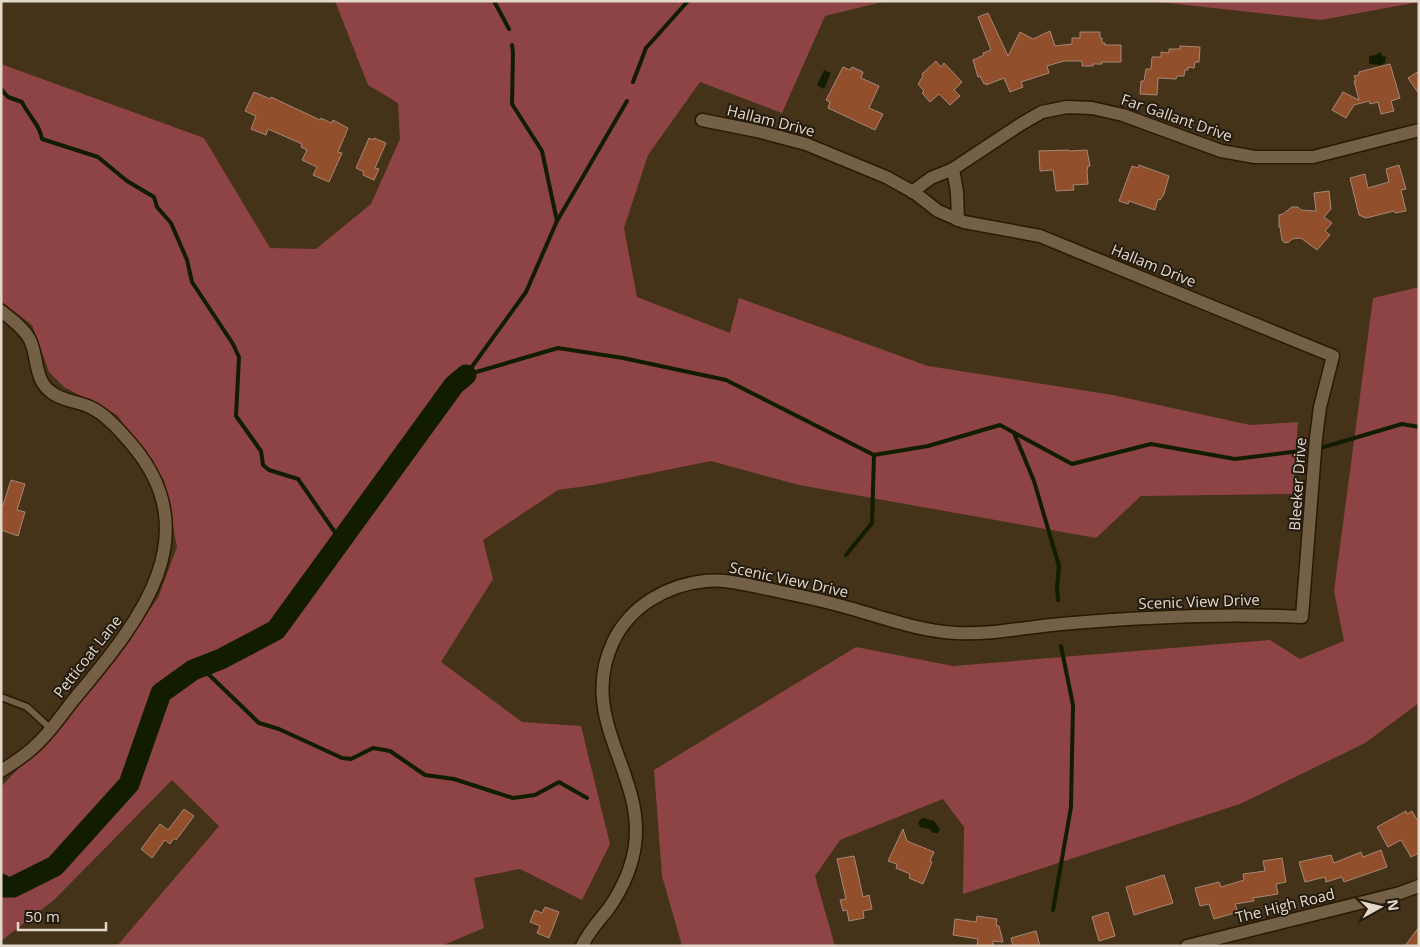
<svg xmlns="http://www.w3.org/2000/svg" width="1420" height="947" font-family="'Open Sans',sans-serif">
<rect width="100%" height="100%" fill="#443219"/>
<g fill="#8e4444">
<path d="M335,1H886L825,16L782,113L700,82L648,155L624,228L637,297L730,333L739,298L928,366L1113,395L1250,425L1298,422L1293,494L1141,496L1096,538L799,485L711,461L593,485L558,490L483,540L493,579L441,662L522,722L581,726L610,844L582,900L520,869L474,878L484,928L441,946H117L219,826L172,780L54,900L1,941V787L89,692L158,598L177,547L164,480L117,415L64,387L49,372L32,325L1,301V64L204,138L270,248L316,249L371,204L400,139L398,103L368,85Z"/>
<path d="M1150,1H1419V2L1321,20Z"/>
<path d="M1419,287V703L1365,743L1240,804L963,894L964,827L943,799L840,840L815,876L835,946H682L662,876L654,770L856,647L953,666L1270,640L1300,659L1344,641L1334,591L1373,298Z"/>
</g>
<g fill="#121d00">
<path d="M1380,52L1383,57L1386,56L1385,63L1381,65L1369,64V56L1376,55Z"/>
<path d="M824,70L831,73L824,89L817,85Z"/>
<path d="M923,818L934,821L940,829L938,833H933L930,829L920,827L918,822Z"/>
</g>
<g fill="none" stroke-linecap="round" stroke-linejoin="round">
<g stroke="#121d00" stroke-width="4">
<path d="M494,1L509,29"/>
<path d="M512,45L513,53L512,104L542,151L557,221"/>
<path d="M633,82L646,48L688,1"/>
<path d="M1,89L8,97L22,102C28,115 40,125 42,139L98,157L127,181L154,197L157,207L171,223L187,260L192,282L233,344L239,357L236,416L261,451L263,465L269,470L298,479L341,541"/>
<path d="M466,375L558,348L623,358L726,380L874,455L928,446L1000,425L1072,464L1151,444L1235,459L1317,449L1402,424L1419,427"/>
<path d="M466,375L526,292L557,221L627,101"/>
<path d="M1014,433L1034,481L1059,566L1057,588L1058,600"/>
<path d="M846,555L872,523L874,455"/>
<path d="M201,667L259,723L279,729L342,758L351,759L373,748L390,751L425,775L454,779L513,798L535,795L559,782L587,798"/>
<path d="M1053,910L1071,807L1073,705L1061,646"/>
</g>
<path stroke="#121d00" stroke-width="21" d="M1,884L5,887H13L55,866L129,784L161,693L193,670L221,659L276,630L454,385L466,375"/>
</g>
<g fill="#914f2b" stroke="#a88777">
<path d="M988,13L1008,56L1020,32L1033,39L1050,31L1055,46L1072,44V38H1080V32H1100V38H1102V43H1105V45H1121V62H1102V64H1093V66H1082V61H1064L1047,66L1049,73L1021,82L1023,87L1010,92L1004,78L986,85V83L984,84L980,76L978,77L973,60L984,55L983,53L991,50L978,17Z"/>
<path d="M1180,46L1200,47L1199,62H1195L1194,68L1188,67V70H1185L1184,76H1177L1176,79L1158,78L1157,95L1140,94L1141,81H1144L1146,69H1151L1152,57H1161V52L1169,53V49H1180Z"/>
<path d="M936,61L941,67L944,63L962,82L954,90L960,96L950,105L939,94L930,102L922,93L924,91L918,84L923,76L922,74Z"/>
<path d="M1390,64L1400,98L1391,101L1394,111L1381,114L1378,102L1370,104L1369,101L1354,105L1346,118L1332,110L1343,92L1359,100L1354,81H1356L1354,76L1359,75V72Z"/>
<path d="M843,67L850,70L852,67L863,72L861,78L879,86L869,108L883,114L875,130L828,108L830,102L826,100Z"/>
<path d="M1419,71V94L1408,78Z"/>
<path d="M254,92L270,99L271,97L320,120L321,118L331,123L333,120L348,128L338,152L342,153L329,182L313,175L317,167L302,160L307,150L301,147L302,144L268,129L266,135L251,129L256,116L245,111Z"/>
<path d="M369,138L373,140L374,138L386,143L375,168L379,169L374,180L363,175L364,172L356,168Z"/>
<path d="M1068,150L1070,151L1087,150L1090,166H1088L1087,171L1088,184L1073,185L1074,190L1056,191L1053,170L1040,171L1039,151Z"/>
<path d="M1139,165L1169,176L1164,194L1160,200L1158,199L1155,210L1129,201L1128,204L1119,201L1132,166L1138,168Z"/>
<path d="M1399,165L1406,189L1401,190L1406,211L1395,213L1394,211L1366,218L1359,215L1350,178L1365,174L1368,188L1389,182L1386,169Z"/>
<path d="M1329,191L1331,209L1324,217L1332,223L1325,231L1330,235L1317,250L1301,238L1292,239L1289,242L1285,243L1282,240L1280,227H1279V215L1283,214L1292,207H1298L1301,210L1316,211L1314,193Z"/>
<path d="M11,480L25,484L17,510L25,512L18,536L1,530V504L3,505Z"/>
<path d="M184,809L194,816L176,840L174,838L170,844L165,840L152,858L141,849L160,824L168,830Z"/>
<path d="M1406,811L1407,814L1412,811L1419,823V853L1411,857L1401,840L1388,847L1377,827Z"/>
<path d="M903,829L907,841L934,852L930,861L932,862L923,884L909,878L910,874L896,868L897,864L888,861Z"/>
<path d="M1381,850L1387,867L1344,882L1342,877L1326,882L1325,877L1305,882L1299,862L1331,855L1334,863L1361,852L1363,857Z"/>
<path d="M854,856L863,897L869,895L872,909L863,911L864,918L849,921L847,910L843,911L840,900L846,899L837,859Z"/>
<path d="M1282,858L1286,882L1276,884L1278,894L1253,898L1254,901L1235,904L1238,912L1214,919L1209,904L1200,906L1195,888L1219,882L1221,887L1244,880L1243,874L1265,871L1263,861Z"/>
<path d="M1164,875L1173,903L1134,915L1126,887Z"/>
<path d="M545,907L559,912L549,938L537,933L540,926L530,922L535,910L542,913Z"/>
<path d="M1108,912L1115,936L1099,941L1092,917Z"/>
<path d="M977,916L997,919L996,925L999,926L1003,942L993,941V946H977L978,939L953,935L955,919L976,922Z"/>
<path d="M1419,927V946H1405Z"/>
<path d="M1036,931L1040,946H1013L1011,938Z"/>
</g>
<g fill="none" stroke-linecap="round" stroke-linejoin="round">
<g stroke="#2a1901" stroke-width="9">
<path id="lane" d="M1,697L27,707L51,729"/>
</g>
<g stroke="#2a1901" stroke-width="15">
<g id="street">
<path d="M953,169L957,192L958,220"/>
<path d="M912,192L931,178L953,169L1021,124L1042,112L1067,107L1092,108L1123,115L1221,151L1255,157H1313L1419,130"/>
<path d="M1,311C11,319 24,328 30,340C38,356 34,380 51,392C62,401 77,401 90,407C106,414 123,434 134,447C207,536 140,620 81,691C65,709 53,730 35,746C25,756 13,763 1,771"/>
<path d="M582,946C589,931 599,921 609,908C622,889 632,868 635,845C645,773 577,719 613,642C630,606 667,585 705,581C726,579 747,585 768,589C795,595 823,600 849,608C885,618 919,631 956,633C991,635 1026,627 1061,624C1141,617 1223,613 1302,617L1316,438L1320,407L1333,356L1040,236L964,222L938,211L915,193L886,177L806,144L757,131L702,120"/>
<path d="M1187,946L1400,893L1419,886"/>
</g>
</g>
<use href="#lane" stroke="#746046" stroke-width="6"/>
<use href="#street" stroke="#746046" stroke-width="12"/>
</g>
<g text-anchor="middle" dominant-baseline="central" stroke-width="4" stroke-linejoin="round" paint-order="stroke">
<g font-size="15" fill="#e3d8c9" stroke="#241b10">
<text transform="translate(1177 117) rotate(19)">Far Gallant Drive</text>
<text transform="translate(771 120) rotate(14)">Hallam Drive</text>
<text transform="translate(1154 265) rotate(22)">Hallam Drive</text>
<text transform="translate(1297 484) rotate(-86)">Bleeker Drive</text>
<text transform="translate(789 579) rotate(12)">Scenic View Drive</text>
<text transform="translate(1199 601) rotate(-2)">Scenic View Drive</text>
<text transform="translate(87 656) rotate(-52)">Petticoat Lane</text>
<text transform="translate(1285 905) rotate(-14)">The High Road</text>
</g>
</g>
<rect width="1420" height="947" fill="none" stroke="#e3d8c9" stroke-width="5"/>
<g transform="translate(1380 907) rotate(82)" stroke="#241b10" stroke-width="4" paint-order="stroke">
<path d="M0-4L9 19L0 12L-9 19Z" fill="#e3d8c9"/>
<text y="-8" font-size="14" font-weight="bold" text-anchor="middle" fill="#e3d8c9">N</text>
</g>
<path d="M18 922v8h88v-8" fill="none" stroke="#e3d8c9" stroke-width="2.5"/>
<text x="25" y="922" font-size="15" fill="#e3d8c9" stroke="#241b10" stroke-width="4" paint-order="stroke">50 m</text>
</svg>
